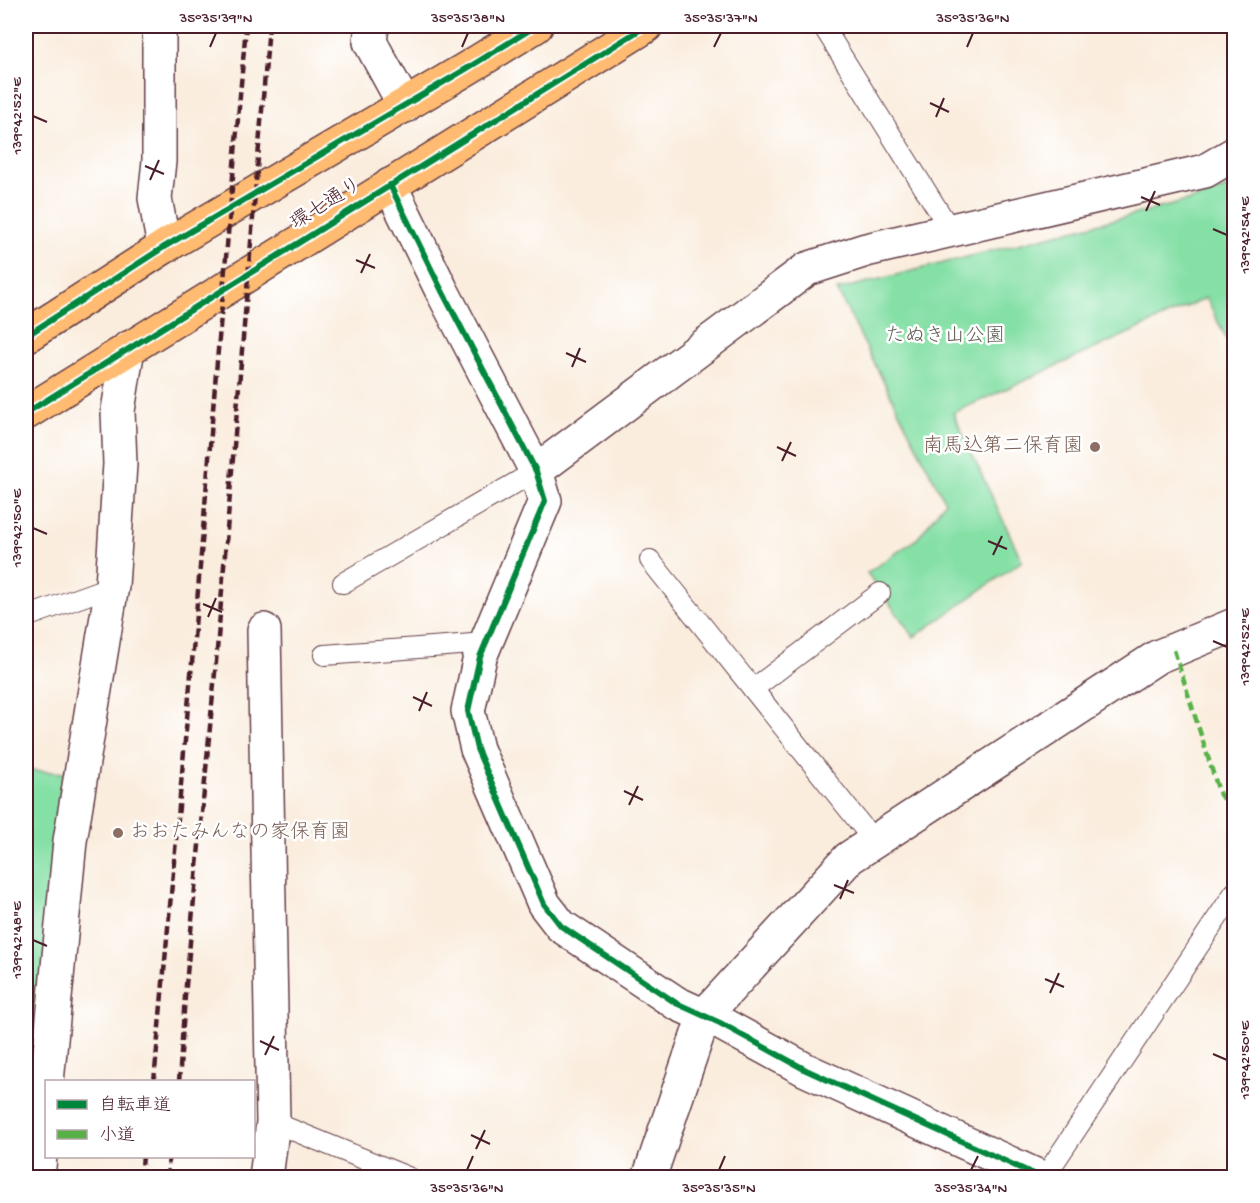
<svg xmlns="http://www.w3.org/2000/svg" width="1260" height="1203" font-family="'Gochi Hand','Klee One',sans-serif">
<rect width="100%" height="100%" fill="#fff"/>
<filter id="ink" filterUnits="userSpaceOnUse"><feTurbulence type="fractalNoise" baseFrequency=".0167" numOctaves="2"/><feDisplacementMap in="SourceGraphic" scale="12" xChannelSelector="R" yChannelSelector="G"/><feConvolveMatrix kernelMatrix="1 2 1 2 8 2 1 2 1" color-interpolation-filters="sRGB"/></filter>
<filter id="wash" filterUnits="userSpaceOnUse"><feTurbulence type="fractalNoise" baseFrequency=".008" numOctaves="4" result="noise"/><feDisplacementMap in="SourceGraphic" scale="24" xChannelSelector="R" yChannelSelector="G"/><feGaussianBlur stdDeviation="1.35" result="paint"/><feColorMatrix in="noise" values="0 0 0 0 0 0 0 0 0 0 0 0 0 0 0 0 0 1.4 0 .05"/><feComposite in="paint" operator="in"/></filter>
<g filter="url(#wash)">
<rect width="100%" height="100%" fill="#faedde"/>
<g fill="#85e0a6" stroke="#688068" stroke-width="1.5">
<path d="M1233,186L1234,188V354L1206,298L953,413L1022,561L914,637L867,573L918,538L945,502L837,290L1195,199Z"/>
<path d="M26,770L64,773L26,1137Z"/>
</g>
</g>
<g filter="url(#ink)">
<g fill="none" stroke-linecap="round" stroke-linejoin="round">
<g stroke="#643e46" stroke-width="22">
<g id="service">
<path d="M823,26L951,231"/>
<path d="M650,560L874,841"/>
<path d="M343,583L536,471"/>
<path d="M26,617L112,586"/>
<path d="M324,655L486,643"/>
<path d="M753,689L880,593"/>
<path d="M273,1122L410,1178"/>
<path d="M1044,1178L1234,893"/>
</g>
</g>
<g stroke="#643e46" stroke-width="36">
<g id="minor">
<path d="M159,26V161L155,198L164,247"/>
<path d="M372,26L370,42L405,106"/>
<path d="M390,185L441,289L536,471L545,501L480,657L468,711L477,749L544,904L561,926L676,1003L720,1023L806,1070L1042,1178"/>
<path d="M536,471L807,269L866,250L1205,171L1234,154"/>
<path d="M264,630L273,1122L266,1178"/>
<path d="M47,1082L70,841L112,586L120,464L118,411L128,348"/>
<path d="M38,1178L46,1089"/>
<path d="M649,1178L704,1016L849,858L1157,657L1234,625"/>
</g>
</g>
<g stroke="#643e46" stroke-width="36">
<g id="primary">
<path d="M26,336L164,247L466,69L536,26"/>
<path d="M26,413L646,26"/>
</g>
</g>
<use href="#service" stroke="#fff" stroke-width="20"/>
<use href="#minor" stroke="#fff" stroke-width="33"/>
<use href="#primary" stroke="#ffbb71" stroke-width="33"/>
<g stroke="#4a1f2b" stroke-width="4.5" stroke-dasharray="9 4.5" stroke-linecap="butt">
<path d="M154,1082L192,663L216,373L246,26"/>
<path d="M179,1082L185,996L216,662L269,26"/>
<path d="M141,1178L143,1156"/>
<path d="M167,1178L169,1156"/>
</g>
<path stroke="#57b146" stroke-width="4.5" stroke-dasharray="9 4.5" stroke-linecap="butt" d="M1174,650L1220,795L1234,810"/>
<g stroke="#fff" stroke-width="10">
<g id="cycleway">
<path d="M390,185L441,289L536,471L545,501L480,657L468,711L477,749L544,904L561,926L676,1003L720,1023L806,1070L1042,1178"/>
<path d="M26,336L164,247L466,69L536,26"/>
<path d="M26,413L646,26"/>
</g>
</g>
<use href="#cycleway" stroke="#00873e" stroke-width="6"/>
</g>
</g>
<path fill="none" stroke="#4a1f2b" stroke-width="2" d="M210,47L216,33M462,47L468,33M714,47L721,33M967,47L973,33M930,103L949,112M33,116L47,122M936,117L944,98M145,166L164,174M150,180L159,160M1141,197L1160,205M1146,211L1155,191M1213,229L1227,235M356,260L375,268M361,273L370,254M566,353L586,362M572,367L580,348M777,447L796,456M782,461L791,442M33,528L47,534M988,541L1007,549M993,555L1002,536M203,604L222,612M208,617L216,598M1213,641L1227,647M413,697L432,706M419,711L427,692M624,791L643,800M629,805L638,786M834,885L854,893M840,899L848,880M33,940L47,946M1045,979L1064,987M1050,993L1059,973M260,1041L279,1050M1213,1054L1227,1060M265,1055L274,1036M471,1135L490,1144M476,1149L485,1130M467,1170L473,1156M719,1170L725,1156M971,1170L978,1156"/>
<g fill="#8d6e63" stroke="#fff" stroke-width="2">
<circle cx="1095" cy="447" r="6"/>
<circle cx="118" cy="833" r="6"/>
</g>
<g text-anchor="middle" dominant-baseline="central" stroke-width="5" stroke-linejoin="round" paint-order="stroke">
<g font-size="20" fill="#4a1f2b" stroke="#fff">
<text transform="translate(327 205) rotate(-32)">環七通り</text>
</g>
<g font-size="20" fill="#5c5950" stroke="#fff">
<text x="945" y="337">たぬき山公園</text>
</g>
<g font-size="20" fill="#785e54" stroke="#fff" text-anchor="end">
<text x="1083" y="447">南馬込第二保育園</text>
<text x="130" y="833" text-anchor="start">おおたみんなの家保育園</text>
</g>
</g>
<rect width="1260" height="1203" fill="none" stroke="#fff" stroke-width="66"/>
<rect x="45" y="1080" width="210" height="78" fill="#ffffff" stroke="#b7a5aa" stroke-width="1.5"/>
<rect x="57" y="1100" width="30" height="9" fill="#00873e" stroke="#b7a5aa" stroke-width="1.5"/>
<text x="99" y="1110" font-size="18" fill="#4a1f2b">自転車道</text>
<rect x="57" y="1130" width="30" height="9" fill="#57b146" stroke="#b7a5aa" stroke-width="1.5"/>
<text x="99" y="1140" font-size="18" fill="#4a1f2b">小道</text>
<rect x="33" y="33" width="1194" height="1137" fill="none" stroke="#4a1f2b" stroke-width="2"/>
<g font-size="15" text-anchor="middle" fill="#4a1f2b">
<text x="216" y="22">35°35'39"N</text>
<text x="468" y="22">35°35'38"N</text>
<text x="721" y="22">35°35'37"N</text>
<text x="973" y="22">35°35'36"N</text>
<text transform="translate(16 116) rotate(-90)" y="5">139°42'52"E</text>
<text transform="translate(1244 235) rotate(-90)" y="5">139°42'54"E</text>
<text transform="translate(16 528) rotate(-90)" y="5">139°42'50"E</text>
<text transform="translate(1244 647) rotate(-90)" y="5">139°42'52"E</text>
<text transform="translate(16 940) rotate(-90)" y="5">139°42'48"E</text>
<text transform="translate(1244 1060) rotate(-90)" y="5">139°42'50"E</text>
<text x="467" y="1192">35°35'36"N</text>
<text x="719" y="1192">35°35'35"N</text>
<text x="971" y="1192">35°35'34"N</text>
</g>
</svg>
